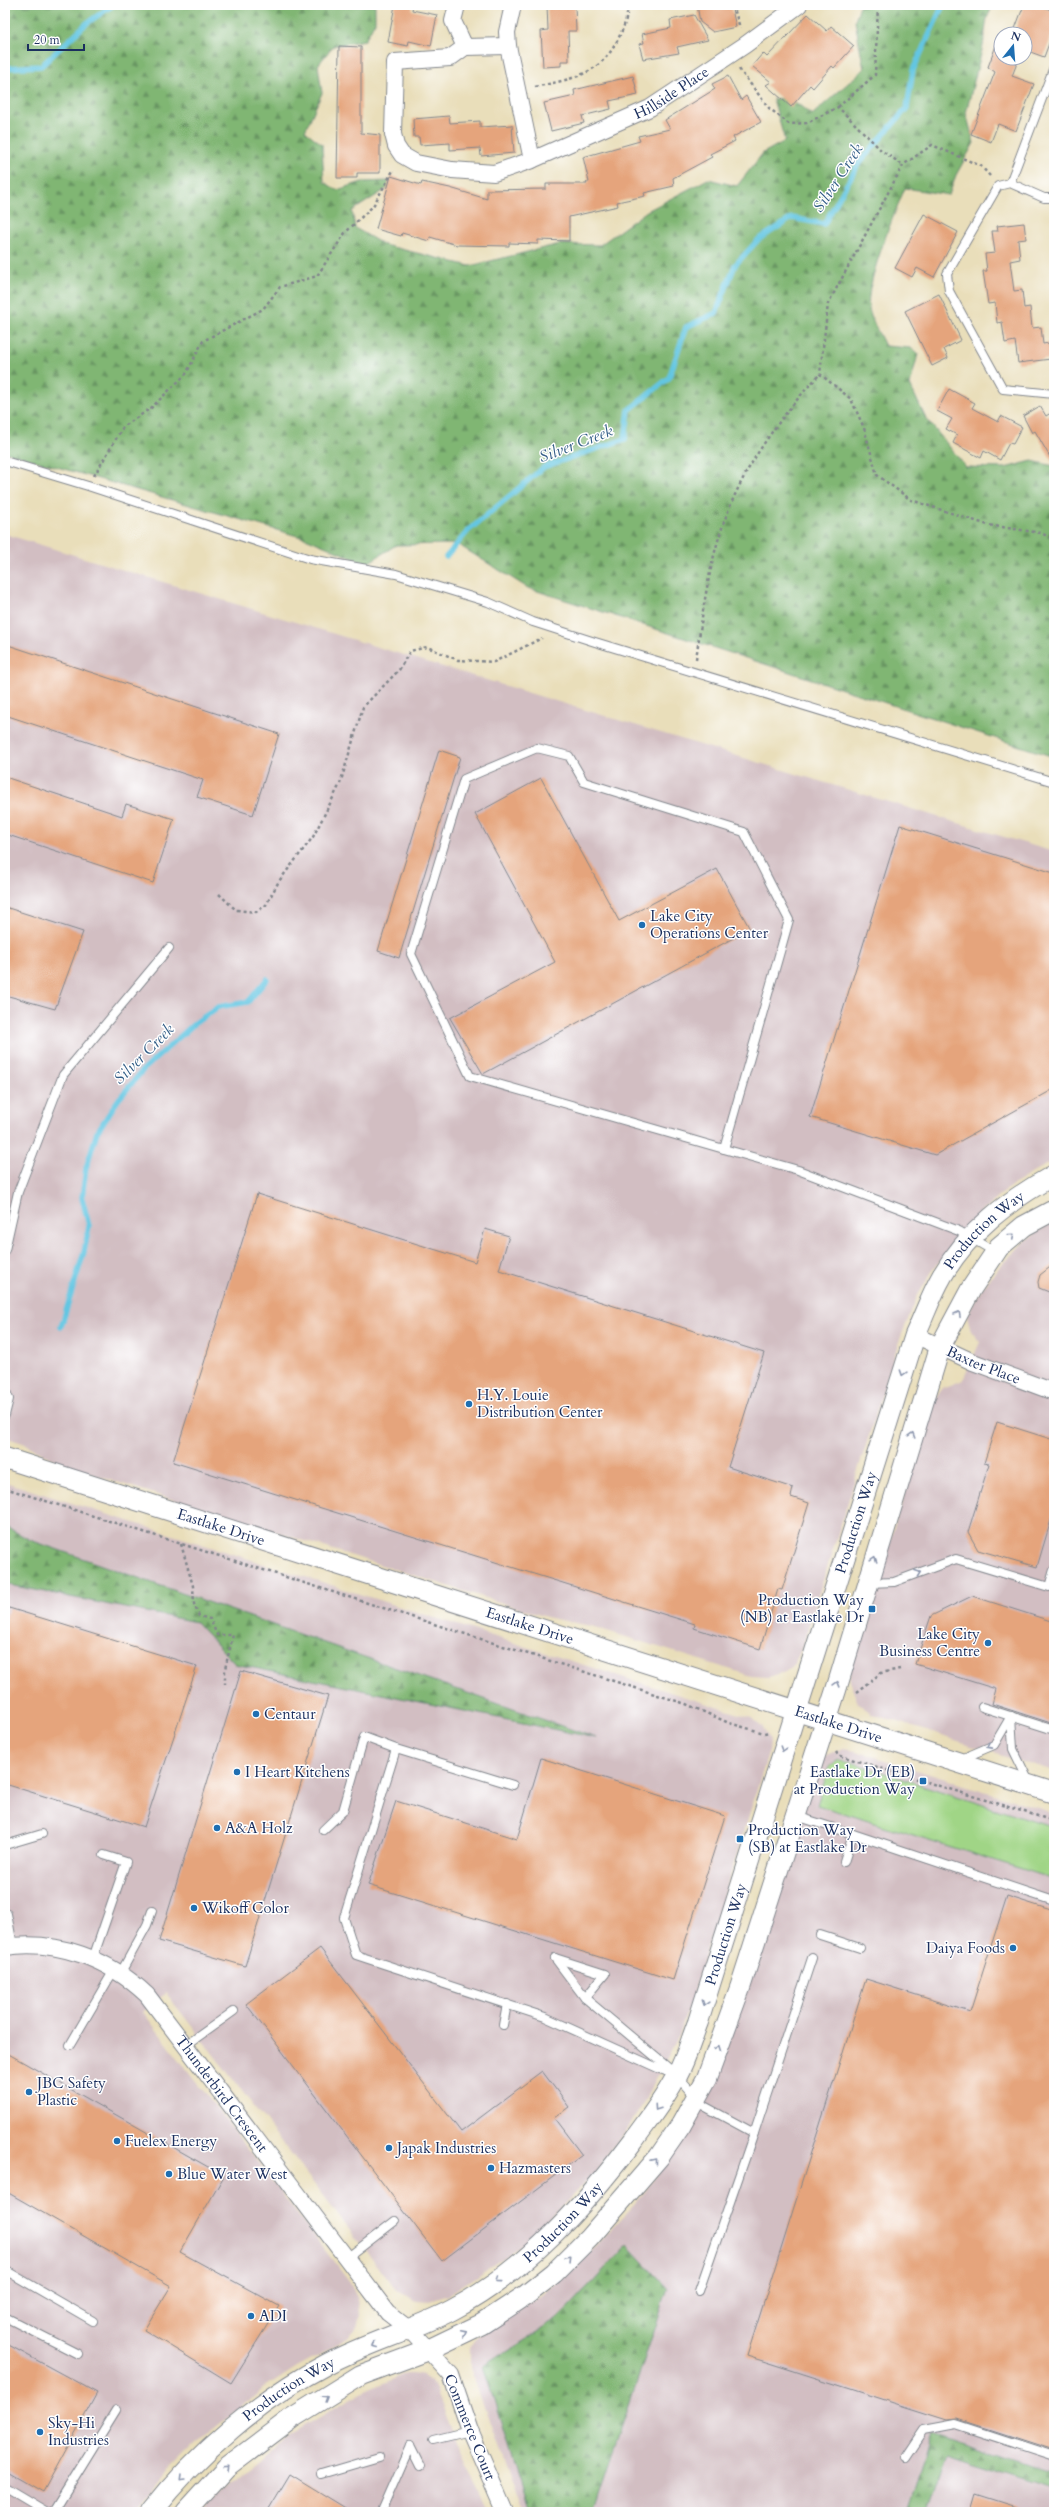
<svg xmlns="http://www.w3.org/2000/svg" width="1059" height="2517" font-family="Cardo,serif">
<defs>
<pattern id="forest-firs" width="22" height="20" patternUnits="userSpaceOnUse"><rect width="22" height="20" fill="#80b673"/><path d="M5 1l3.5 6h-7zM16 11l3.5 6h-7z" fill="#689462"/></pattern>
</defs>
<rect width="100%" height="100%" fill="#fff"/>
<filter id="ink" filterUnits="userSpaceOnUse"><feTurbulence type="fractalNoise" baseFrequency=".025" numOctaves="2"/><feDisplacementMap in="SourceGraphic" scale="8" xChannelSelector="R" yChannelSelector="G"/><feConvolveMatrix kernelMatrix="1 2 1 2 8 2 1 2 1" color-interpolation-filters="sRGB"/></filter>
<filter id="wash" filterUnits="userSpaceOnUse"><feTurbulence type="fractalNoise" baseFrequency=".012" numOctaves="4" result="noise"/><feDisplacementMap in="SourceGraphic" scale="16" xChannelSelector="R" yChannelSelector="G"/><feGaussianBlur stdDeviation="0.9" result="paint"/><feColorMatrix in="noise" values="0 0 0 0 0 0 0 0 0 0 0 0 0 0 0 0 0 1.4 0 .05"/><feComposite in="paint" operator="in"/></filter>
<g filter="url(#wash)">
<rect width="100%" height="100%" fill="#e9deba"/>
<g fill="#d2bec2">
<path d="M5,534L1054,852V1160L1011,1186L985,1208L934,1268L917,1297L898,1344L801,1650L794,1664L785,1672L768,1677L751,1676L591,1626L550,1618L69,1467L23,1443L5,1437Z"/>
<path d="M1054,1220V1771L872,1714L858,1703L849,1681L851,1662L935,1399L943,1388L963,1380L980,1342L971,1331L967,1316L982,1288L1002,1264L1023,1243Z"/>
<path d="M5,1482L752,1718L763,1727L770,1741L769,1751L692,1997L677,2039L638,2113L596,2171L542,2227L515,2250L448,2295L429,2301L417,2300L396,2290L166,1993L143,2012L350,2283L359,2302L360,2315L357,2327L346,2340L297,2367L262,2390L195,2444L169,2470L134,2512H5Z"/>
<path d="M844,1749L856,1751L1054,1813V2512H524L510,2481L470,2367V2347L478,2337L539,2297L573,2269L636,2203L666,2163L823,1759L832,1753Z"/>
<path d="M413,2373L422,2375L434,2385L470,2476L488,2512H201L227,2485L290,2434L353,2397L402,2375Z"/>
</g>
<path fill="#a0d586" stroke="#5e8272" d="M839,1761L854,1763L1054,1828V1879L817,1805L829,1767Z"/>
<g fill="url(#forest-firs)" stroke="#4e7268">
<path d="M5,5H375V22L365,40L333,46L318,65L322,93L305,131L322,144L324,182L337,190L362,182L389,181L388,188L352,211L355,228L384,245L470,266L560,244L600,245L647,211L708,179L737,186L763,153L785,141L773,99L790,98L812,115L864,69L855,21L860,5H993L987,18L983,46L966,113L974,143L956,175L949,195L905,188C895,211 864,287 869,309C872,322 880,335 885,346L911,348L918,354L910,385L925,417L966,467L1005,468L1032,461L1054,466V757L528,588L457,544L396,545L366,564L308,539L5,452Z"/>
<path d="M5,1526L30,1540L596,1738L235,1664L196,1622L5,1584Z"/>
<path d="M627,2245L668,2289L593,2512H529L483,2366L556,2320Z"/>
<path d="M930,2431L1054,2471V2487L946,2453L926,2512H906Z"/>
</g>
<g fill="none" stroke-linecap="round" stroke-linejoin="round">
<g stroke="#64c6e2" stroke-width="5.5">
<path d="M5,68L41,66L87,23L113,5"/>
<path d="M446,557L468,531L544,467L625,439L629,410L669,378L686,327L716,313L735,265L758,240L792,218L824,224L859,163L907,108L913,70L943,5"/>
<path d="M61,1327L84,1252L89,1226L82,1198L86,1168L97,1132L118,1100L143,1070L195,1023L218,1007L248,1002L267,979"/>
</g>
</g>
<g id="blocks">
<g fill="#e5a47b">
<path d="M395,5H413L412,10L437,15L431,46L409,41L408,46L388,42Z"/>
<path d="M547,5H575L576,31H568L569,61H561V66L543,67L541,31L548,30Z"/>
<path d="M697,5H731L736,27L713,32L700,22Z"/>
<path d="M1024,5H1038L1054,11V30L1044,57L1025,50V34H1013Z"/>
<path d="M808,14L827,31L831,26L854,46L834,68L832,66L813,88L810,85L791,107L766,85L771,82L752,66L763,53L767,57Z"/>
<path d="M694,15L708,40L677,47L679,53L643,59L639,44L644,43L642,34L671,28L670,20Z"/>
<path d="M997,43L1001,45V58H1019L1012,76L1034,84L1016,131L998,124L991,142L971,134L995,72L988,67Z"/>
<path d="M339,46L361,47V133L380,135V173H357V178H337Z"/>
<path d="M633,76L638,95L609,101L611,109L582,116L584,123L551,131L544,103L575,96L574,90Z"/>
<path d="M728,76L741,100L746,96L761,122L733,137L735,141L710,154L712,157L673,178L674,186L644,193L645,196L617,202L618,206L569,217V241L538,240V244L509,243V246L457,245L430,237L429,241L402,233L401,236L376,229L391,176L421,185L422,182L450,188L487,199V190L546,189V184H587L586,182H589L583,157L640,141L638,136L670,129L665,120L715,89L712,84Z"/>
<path d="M449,116L450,123L480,121V127L512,125L514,153L481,156L480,148L450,150V143L420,145L419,137H414L413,119Z"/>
<path d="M924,214L958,232L934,277L917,268L912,277L895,268Z"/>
<path d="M1024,223L1026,239L1018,240L1020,259L1010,261L1014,291L1022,290L1024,308L1030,307L1032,328L1041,327L1043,344L1049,343L1051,359L1018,363L1015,341L1005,343L1002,322L997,323L995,303L988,304L983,271H987L985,254L995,253L992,231H998L997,226Z"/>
<path d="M939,294L961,340L944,349L948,358L932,366L905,311Z"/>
<path d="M949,389L975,403L972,408L998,422L1001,416L1022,427L1013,444L1009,443L1000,460L984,451L981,458L953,443L957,435L946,429L952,419L937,411Z"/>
<path d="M1040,406L1046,416L1054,411V464L1035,431L1032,433L1023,416Z"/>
<path d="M5,644L279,734L253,815L197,797L203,780L5,715Z"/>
<path d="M439,750L460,757L399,958L378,951Z"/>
<path d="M5,777L122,816L126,804L174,819L153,883L5,834Z"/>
<path d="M541,778L619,921L717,869L750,929L483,1074L450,1018L555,962L475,814Z"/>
<path d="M900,825L1054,873V1089L935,1155L810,1117Z"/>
<path d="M5,907L83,932L55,1009L5,995Z"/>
<path d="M257,1194L475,1262L485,1229L509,1236L499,1270L764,1353L728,1467L793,1488L791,1497L809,1503L782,1590L778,1589L760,1649L694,1628L695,1624L173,1462Z"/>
<path d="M1054,1264V1294L1039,1288L1038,1282L1040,1275Z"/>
<path d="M997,1422L1054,1440V1510L1037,1567L978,1550L968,1532L989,1464L984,1463Z"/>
<path d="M972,1596L1054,1622V1724L992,1704L996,1689L915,1664L931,1616Z"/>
<path d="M9,1608L197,1666L144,1827L5,1784V1620Z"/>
<path d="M241,1671L328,1696L245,1966L159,1941Z"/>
<path d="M541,1758L725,1816L673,1980L368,1885L396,1801L517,1839Z"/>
<path d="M1007,1896L1054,1911V2450L958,2419L948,2420L747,2356L866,1979L970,2012Z"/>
<path d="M320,1948L461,2132L542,2071L569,2107L554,2118L582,2155L442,2261L246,2004Z"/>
<path d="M5,2052L224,2176L180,2252L279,2306L231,2383L144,2330L171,2286L5,2191Z"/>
<path d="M5,2343L97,2393L43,2492L5,2470Z"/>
<path d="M290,2474L352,2512H267Z"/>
<path d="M975,2495L1019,2509V2512H970Z"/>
</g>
</g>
</g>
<g filter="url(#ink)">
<use href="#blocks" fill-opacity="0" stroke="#82868c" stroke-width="1"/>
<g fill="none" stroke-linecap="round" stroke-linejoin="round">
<g stroke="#82868c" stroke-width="10">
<g id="service">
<path d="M1010,183L998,186L947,274L949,291L1003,389L1054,394"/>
<path d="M1010,183L1054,67"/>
<path d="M1010,183L1044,198H1054"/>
<path d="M5,461L88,486L310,559L396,574L488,602L533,622L595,642L1054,782"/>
<path d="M537,748L569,756L584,782L744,832L789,920L724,1149L470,1076L411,954L464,779Z"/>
<path d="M724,1149L798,1170L959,1231L995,1252"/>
<path d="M5,1250L18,1192L63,1075L169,948"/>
<path d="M5,1389L9,1399L5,1415"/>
<path d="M869,1583L894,1582L956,1559L1049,1587L1054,1570"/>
<path d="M982,1707L1054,1730"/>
<path d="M1011,1716L1013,1749L1029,1782"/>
<path d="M959,1760L994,1745L1011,1716"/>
<path d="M513,1785L396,1749L344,1918L356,1955L545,2017L660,2069L677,2075"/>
<path d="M796,1816L853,1834L844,1862"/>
<path d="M323,1830L343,1811L364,1737L396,1749"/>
<path d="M853,1834L1054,1901"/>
<path d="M5,1845L42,1834"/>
<path d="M7,1914L13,1946"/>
<path d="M820,1935L860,1948"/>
<path d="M93,1958L126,1862L104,1855"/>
<path d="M555,1958L585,1998L677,2075L704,2106L754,2133L812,1958"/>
<path d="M555,1958L605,1974L585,1998"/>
<path d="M120,1974L147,1925L152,1911"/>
<path d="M503,2025L507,2004"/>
<path d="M70,2045L114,1970"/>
<path d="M185,2046L234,2011"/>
<path d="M347,2258L395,2221"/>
<path d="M5,2270L93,2321"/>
<path d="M699,2291L754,2133"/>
<path d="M5,2317L78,2354"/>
<path d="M433,2440L470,2431"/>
<path d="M410,2446L420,2466"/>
<path d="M906,2457L924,2430L956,2424L1054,2456"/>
<path d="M321,2474L379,2457"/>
<path d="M5,2487L47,2512"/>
<path d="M53,2512L116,2410"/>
<path d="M381,2512L410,2446"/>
</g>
</g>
<g stroke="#82868c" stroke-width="18">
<g id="minor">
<path d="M457,5L453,21L465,47L508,46"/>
<path d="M513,5L507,32L508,46L532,160"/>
<path id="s1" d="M465,47L450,58L395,62L393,134L396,146L402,155L416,163L452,170L494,173L532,160L650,108L745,45L799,5"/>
<path id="s2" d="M915,1335L973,1362L1054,1392"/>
<path id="s3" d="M5,1947C57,1939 109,1959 147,1995L388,2313L410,2330L451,2375L470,2431L505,2512"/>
</g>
</g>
<g stroke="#82868c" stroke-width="22">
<g id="tertiary">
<path id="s4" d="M5,1458L1054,1793"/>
<path id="s5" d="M151,2512C197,2453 260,2399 327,2364C367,2343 411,2331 452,2310C526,2271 583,2207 633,2141C648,2120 665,2099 677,2075C686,2059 691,2040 698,2022L915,1335C924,1316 931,1295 942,1276C968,1231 1009,1200 1054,1175"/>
<path d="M186,2512L226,2468L292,2418L361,2375L428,2350L482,2324L526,2295L554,2273L589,2238L659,2157L681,2125L707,2078L740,1988L836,1690L940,1347L971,1289L999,1247L1024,1226L1054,1210"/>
</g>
</g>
<g stroke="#82868c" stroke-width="2.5" stroke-dasharray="3 3" stroke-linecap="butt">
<path d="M733,5L740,28"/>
<path d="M739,69L769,108L789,124L807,123L838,107L882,151L903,165"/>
<path d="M535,87C569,79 597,77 616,43C623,30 627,20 628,5"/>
<path d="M838,107L875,75L878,5"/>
<path d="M990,176L981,166L932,145L903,165L828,304L820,374L851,399L864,428L877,475L911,500L988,525L1041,533L1054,539"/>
<path d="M94,476L123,427L151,408L186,374L203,341L263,309L280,287L317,276L345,233L373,206L394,169"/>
<path d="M696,659C703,610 709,561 727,514C746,463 783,413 820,374"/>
<path d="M219,894L236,910L256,912L266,905L279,881L313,837L340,784L363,707L399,670L410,651L427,647L458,660L494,662L542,638"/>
<path d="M5,1488L686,1704L729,1723L764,1733L770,1732"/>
<path d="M181,1544L193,1586L194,1604L199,1616L210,1619L217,1635H233L225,1669V1684"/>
<path d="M856,1692L881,1673L900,1669"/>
<path d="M836,1752L838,1755L1054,1821"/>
</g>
<use href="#service" stroke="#fff" stroke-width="8"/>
<use href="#minor" stroke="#fff" stroke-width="16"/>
<use href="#tertiary" stroke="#fff" stroke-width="20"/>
</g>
<defs><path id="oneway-chevron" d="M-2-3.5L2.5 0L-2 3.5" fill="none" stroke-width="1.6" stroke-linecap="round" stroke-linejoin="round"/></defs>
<g stroke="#8d97ae">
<use href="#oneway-chevron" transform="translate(1012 1236) rotate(-40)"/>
<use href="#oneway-chevron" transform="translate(958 1314) rotate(-61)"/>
<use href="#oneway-chevron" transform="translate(903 1373) rotate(108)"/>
<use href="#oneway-chevron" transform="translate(912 1435) rotate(-73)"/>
<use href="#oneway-chevron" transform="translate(874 1559) rotate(-73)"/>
<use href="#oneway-chevron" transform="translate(918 1573) rotate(-20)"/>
<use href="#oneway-chevron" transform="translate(837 1684) rotate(-74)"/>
<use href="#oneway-chevron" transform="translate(989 1746) rotate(152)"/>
<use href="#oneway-chevron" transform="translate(783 1749) rotate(107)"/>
<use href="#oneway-chevron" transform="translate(705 2003) rotate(108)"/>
<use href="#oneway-chevron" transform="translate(718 2048) rotate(-69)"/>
<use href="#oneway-chevron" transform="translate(657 2108) rotate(124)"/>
<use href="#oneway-chevron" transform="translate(655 2161) rotate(-50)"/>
<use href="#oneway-chevron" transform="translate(569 2258) rotate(-45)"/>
<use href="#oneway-chevron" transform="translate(498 2280) rotate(143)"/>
<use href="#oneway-chevron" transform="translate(464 2333) rotate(-26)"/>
<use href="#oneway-chevron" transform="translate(374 2345) rotate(158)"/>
<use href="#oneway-chevron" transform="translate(325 2398) rotate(-32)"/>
<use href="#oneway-chevron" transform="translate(226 2468) rotate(-43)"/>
<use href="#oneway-chevron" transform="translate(182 2478) rotate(135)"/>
</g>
</g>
<g fill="#1f6fb2" stroke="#fff" stroke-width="1.5">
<circle cx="642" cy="925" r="4"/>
<circle cx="469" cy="1404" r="4"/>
<rect x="868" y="1605" width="8" height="8" rx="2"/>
<circle cx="988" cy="1643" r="4"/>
<circle cx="256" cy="1714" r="4"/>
<circle cx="237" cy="1772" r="4"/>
<rect x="919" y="1777" width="8" height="8" rx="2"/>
<circle cx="217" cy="1828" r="4"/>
<rect x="736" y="1835" width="8" height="8" rx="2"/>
<circle cx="194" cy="1908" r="4"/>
<circle cx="1013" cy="1948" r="4"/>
<circle cx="29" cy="2092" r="4"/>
<circle cx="117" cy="2141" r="4"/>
<circle cx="389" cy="2148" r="4"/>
<circle cx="491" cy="2168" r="4"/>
<circle cx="169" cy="2174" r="4"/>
<circle cx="251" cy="2316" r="4"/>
<circle cx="40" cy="2432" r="4"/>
</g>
<g text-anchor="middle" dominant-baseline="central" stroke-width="3" stroke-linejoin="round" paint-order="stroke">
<g font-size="15" fill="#1b2f5e" stroke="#fff">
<text stroke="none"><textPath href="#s1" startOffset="459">Hillside Place</textPath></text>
<text stroke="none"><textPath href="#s5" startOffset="1602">Production Way</textPath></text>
<text stroke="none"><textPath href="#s2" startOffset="75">Baxter Place</textPath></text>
<text stroke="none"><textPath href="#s5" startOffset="1278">Production Way</textPath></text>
<text stroke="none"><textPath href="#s4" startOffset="227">Eastlake Drive</textPath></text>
<text stroke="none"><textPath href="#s4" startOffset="551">Eastlake Drive</textPath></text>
<text stroke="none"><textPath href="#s4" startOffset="875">Eastlake Drive</textPath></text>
<text stroke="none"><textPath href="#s5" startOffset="846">Production Way</textPath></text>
<text stroke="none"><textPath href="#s3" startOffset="279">Thunderbird Crescent</textPath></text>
<text stroke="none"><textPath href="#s5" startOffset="510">Production Way</textPath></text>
<text stroke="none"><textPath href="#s5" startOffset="186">Production Way</textPath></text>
<text transform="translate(470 2427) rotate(68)">Commerce Court</text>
</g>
<g font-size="15" fill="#1b2f5e" stroke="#fff" text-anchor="start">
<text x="650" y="916">Lake City<tspan x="650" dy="17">Operations Center</tspan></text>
<text x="477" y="1395">H.Y. Louie<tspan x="477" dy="17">Distribution Center</tspan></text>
<text x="864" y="1600" text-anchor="end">Production Way<tspan x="864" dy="17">(NB) at Eastlake Dr</tspan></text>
<text x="980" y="1634" text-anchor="end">Lake City<tspan x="980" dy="17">Business Centre</tspan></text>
<text x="264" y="1714">Centaur</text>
<text x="245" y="1772">I Heart Kitchens</text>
<text x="915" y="1772" text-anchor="end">Eastlake Dr (EB)<tspan x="915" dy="17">at Production Way</tspan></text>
<text x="225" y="1828">A&amp;A Holz</text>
<text x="748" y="1830">Production Way<tspan x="748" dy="17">(SB) at Eastlake Dr</tspan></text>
<text x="202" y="1908">Wikoff Color</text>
<text x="1005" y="1948" text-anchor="end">Daiya Foods</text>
<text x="37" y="2083">JBC Safety<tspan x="37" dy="17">Plastic</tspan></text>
<text x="125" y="2141">Fuelex Energy</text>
<text x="397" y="2148">Japak Industries</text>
<text x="499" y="2168">Hazmasters</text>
<text x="177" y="2174">Blue Water West</text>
<text x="259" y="2316">ADI</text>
<text x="48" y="2423">Sky-Hi<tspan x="48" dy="17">Industries</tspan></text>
</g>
<g font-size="16" font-style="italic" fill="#315c86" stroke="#fff">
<text transform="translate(838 178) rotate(-57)">Silver Creek</text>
<text transform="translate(576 444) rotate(-21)">Silver Creek</text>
<text transform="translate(144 1054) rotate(-45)">Silver Creek</text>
</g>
</g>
<rect width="1059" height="2517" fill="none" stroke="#fff" stroke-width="20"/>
<g transform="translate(1013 46) rotate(17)"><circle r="19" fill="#ffffff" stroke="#a4acbf"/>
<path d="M0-3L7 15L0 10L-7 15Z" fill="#1f6fb2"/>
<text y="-6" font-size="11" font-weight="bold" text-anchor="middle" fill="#1b2f5e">N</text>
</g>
<path d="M28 44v6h56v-6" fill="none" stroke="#1b2f5e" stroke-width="2"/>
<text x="34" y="44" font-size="12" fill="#1b2f5e" stroke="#ffffff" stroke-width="3" paint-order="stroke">20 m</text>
</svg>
